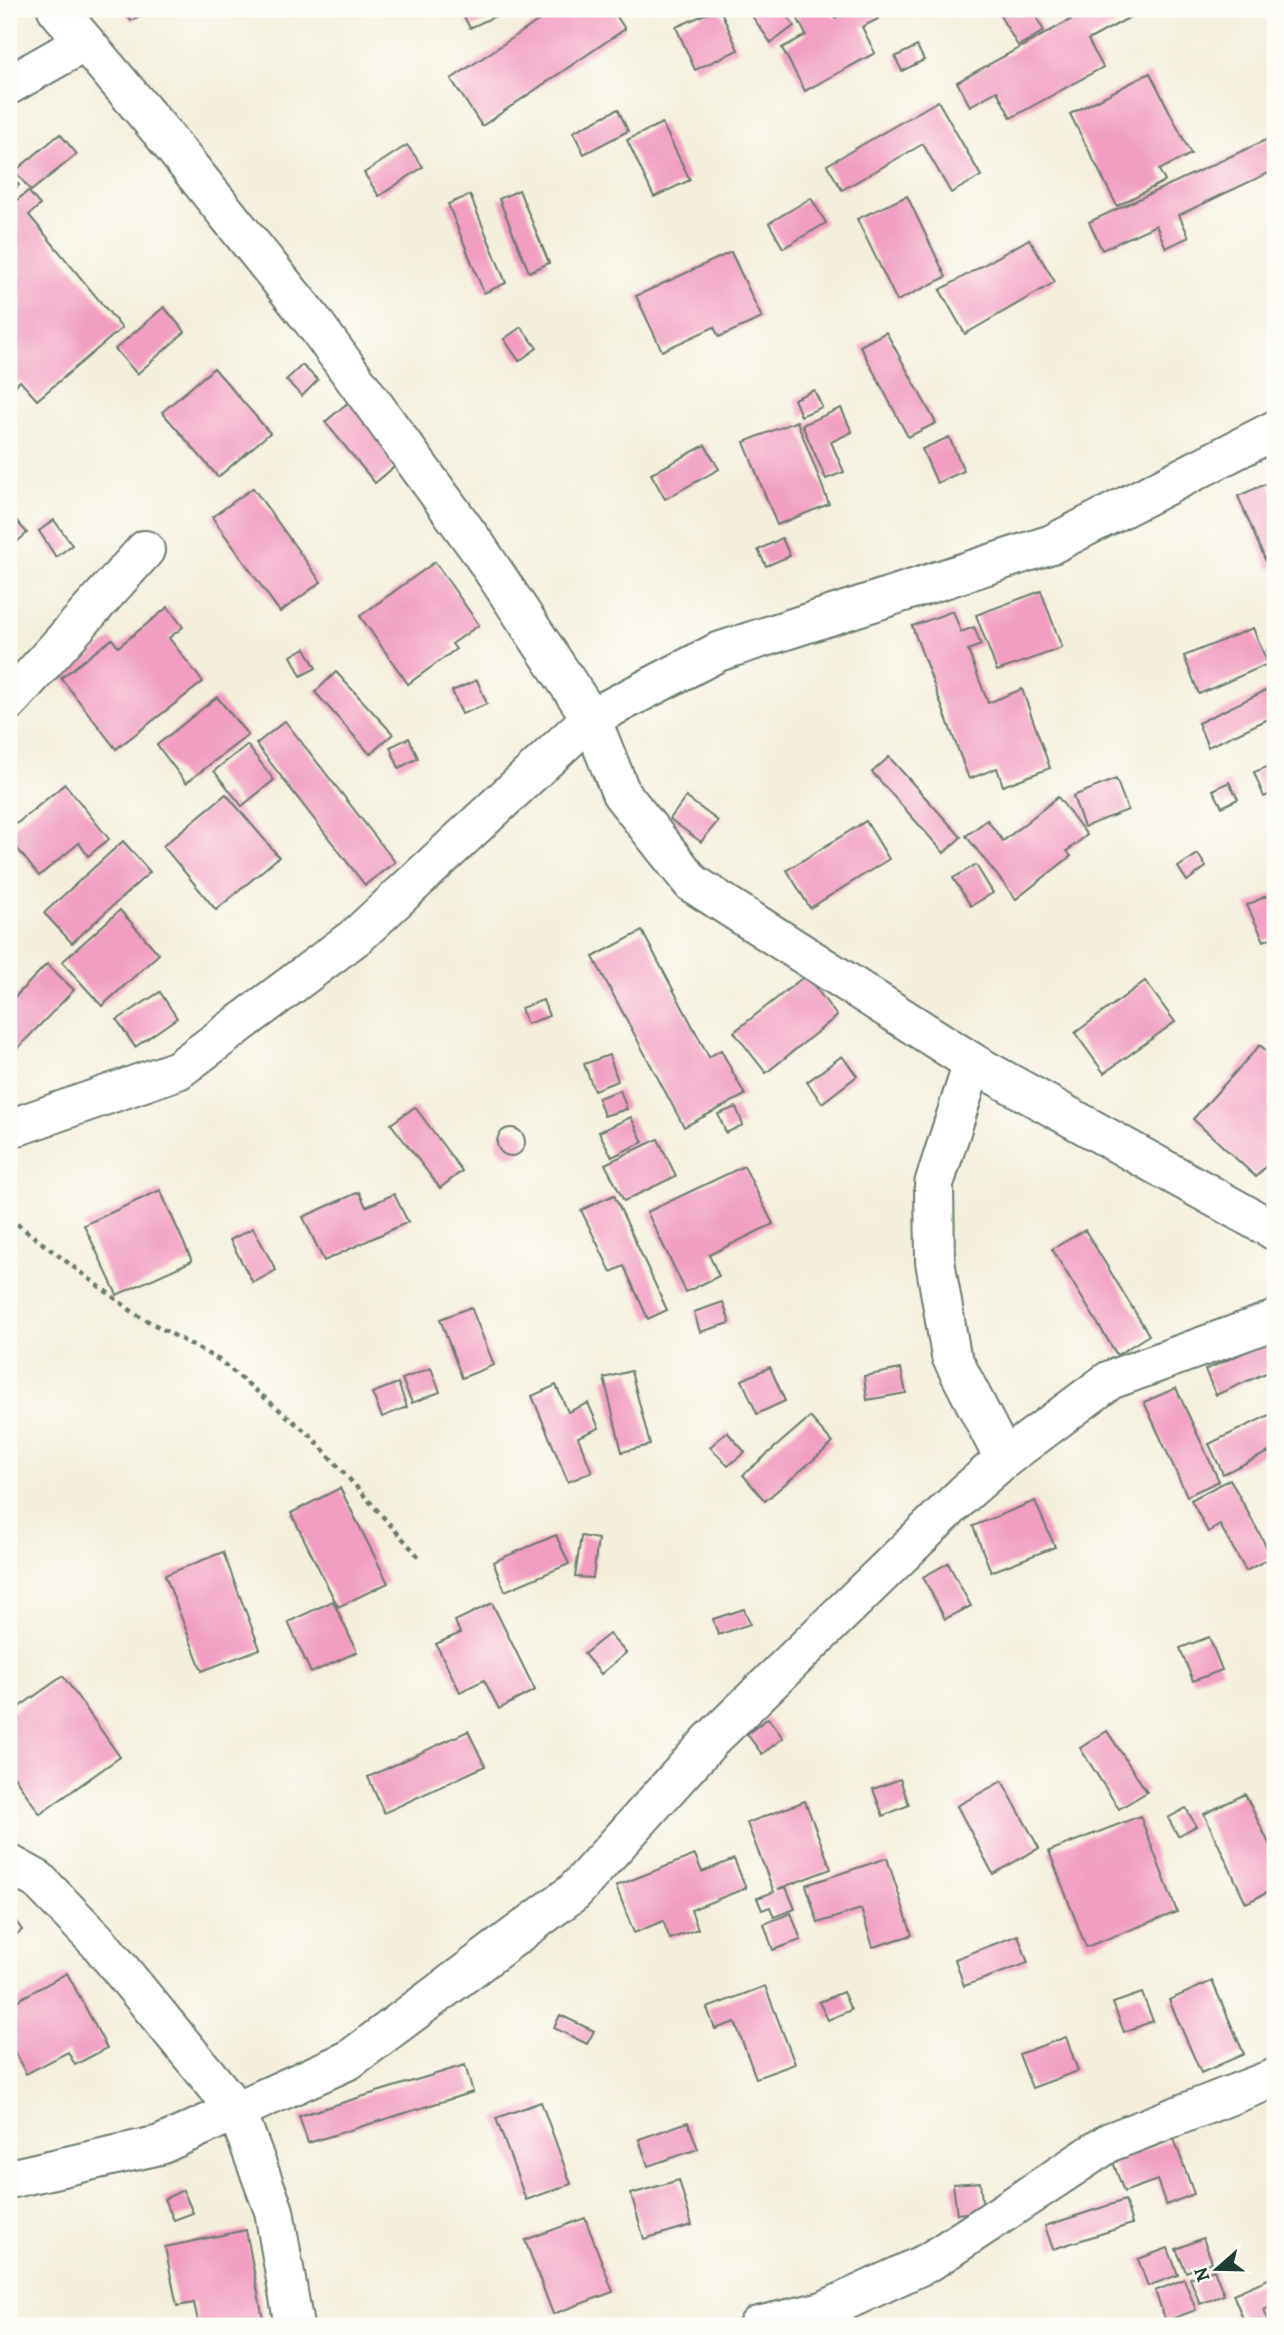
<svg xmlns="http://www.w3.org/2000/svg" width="1284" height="2335" font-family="Alegreya,serif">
<rect width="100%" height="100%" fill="#fdfcf7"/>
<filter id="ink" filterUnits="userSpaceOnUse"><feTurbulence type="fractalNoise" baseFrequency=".0143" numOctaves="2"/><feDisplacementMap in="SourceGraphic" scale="14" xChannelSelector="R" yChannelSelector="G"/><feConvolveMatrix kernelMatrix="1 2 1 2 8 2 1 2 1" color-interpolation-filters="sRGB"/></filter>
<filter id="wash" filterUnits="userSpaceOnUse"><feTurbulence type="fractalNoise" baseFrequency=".00686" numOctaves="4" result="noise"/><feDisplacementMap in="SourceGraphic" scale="28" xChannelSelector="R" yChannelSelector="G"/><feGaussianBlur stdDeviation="1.57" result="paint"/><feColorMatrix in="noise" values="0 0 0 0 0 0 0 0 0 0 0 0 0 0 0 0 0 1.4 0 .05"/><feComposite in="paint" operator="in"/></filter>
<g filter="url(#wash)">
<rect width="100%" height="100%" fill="#f4efdd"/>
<g id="blocks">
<g fill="#f19ec1">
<path d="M123,9H150L131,21Z"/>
<path d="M460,9H510L470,28Z"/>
<path d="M556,9H612L625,29L482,126L451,79Z"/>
<path d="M717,9H720L738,50L695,70L676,27Z"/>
<path d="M747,9H782L794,26L771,43Z"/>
<path d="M799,9H830L835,18L854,9H873L878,19L862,27L875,53L805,91L782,48L806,35L794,11Z"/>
<path d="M996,9H1032L1044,31L1018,46Z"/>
<path d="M1090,9H1145L1088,40L1103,67L1011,118L997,91L970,106L957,82Z"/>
<path d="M917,46L924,60L902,71L895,57Z"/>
<path d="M1150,73L1191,154L1159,170L1165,181L1117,206L1070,114Z"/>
<path d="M938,101L981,176L951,193L923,144L842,190L827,165Z"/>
<path d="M618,109L628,131L584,154L573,132Z"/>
<path d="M662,123L690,180L654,197L627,140Z"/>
<path d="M60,134L77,154L31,191L15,171Z"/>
<path d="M1272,137L1275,144V190L1268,173L1179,215L1189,237L1166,248L1156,225L1102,250L1089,222Z"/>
<path d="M407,145L423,167L379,196L364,173Z"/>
<path d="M9,175L19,185L9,195Z"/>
<path d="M519,190L549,263L529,272L499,199Z"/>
<path d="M28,191L40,205L29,215L122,328L37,400L20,381L9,391V207Z"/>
<path d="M470,195L506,283L484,293L448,204Z"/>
<path d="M907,196L946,277L897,301L857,219Z"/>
<path d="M811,198L826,223L783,248L769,223Z"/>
<path d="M1029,239L1055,282L965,334L940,290Z"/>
<path d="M731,252L762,318L719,337L714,327L662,351L636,296Z"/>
<path d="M164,307L185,332L137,374L115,349Z"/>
<path d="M521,327L537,348L519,361L504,339Z"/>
<path d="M886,332L936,423L908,437L860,346Z"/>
<path d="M302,365L318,380L302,396L286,380Z"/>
<path d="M214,368L270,433L218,477L162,412Z"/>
<path d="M814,390L822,407L801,416L794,399Z"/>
<path d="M350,401L400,462L375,483L325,422Z"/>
<path d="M841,408L852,432L831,442L844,472L826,479L802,425Z"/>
<path d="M797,421L829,504L777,525L744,442Z"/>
<path d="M949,437L964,471L937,483L922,449Z"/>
<path d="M705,445L719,469L665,499L651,474Z"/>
<path d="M1270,482L1275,495V566L1269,569L1238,496Z"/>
<path d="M253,488L321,582L280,612L212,517Z"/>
<path d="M9,512L27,533L9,549Z"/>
<path d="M54,520L72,545L56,557L39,531Z"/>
<path d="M782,538L790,556L766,566L758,550Z"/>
<path d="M435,562L479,625L452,644L456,649L408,684L360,616Z"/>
<path d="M1041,591L1062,648L997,671L976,615Z"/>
<path d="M168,607L183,627L169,638L203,682L116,749L61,678L112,639L118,647Z"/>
<path d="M953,611L961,632L974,627L981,645L968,650L988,703L1022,689L1050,768L1003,786L997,768L969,779L912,626Z"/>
<path d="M1253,628L1268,664L1199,694L1184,656Z"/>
<path d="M1275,646V669L1267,650Z"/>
<path d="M305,648L316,668L301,676L291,656Z"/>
<path d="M336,672L393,734L370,754L315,692Z"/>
<path d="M477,680L487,704L462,714L452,691Z"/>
<path d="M1275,686V716L1208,747L1198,723Z"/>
<path d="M217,697L248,735L186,783L157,745Z"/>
<path d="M285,721L395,862L365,885L256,744Z"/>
<path d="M409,738L418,758L399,768L390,747Z"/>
<path d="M247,745L274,780L242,806L214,771Z"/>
<path d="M889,757L961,837L944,853L872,772Z"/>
<path d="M1275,764V792L1264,797L1254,772Z"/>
<path d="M1116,779L1128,810L1084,827L1073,796Z"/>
<path d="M1229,782L1238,799L1222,807L1213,790Z"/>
<path d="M65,784L109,839L88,856L79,843L39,876L9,838V830Z"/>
<path d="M226,794L279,857L216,910L163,846Z"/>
<path d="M686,797L718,821L701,842L670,819Z"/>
<path d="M1058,797L1087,835L1067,851L1071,856L1016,899L966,836L987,820L1003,841Z"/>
<path d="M866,821L889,859L810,908L787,870Z"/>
<path d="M123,841L150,872L72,943L44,913Z"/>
<path d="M1198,854L1206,867L1187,881L1178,867Z"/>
<path d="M976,865L993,893L971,906L953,878Z"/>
<path d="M1275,892V936L1264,941L1247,905Z"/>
<path d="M120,910L159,954L102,1006L62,962Z"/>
<path d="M642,931L709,1057L721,1050L745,1095L684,1127L593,957Z"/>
<path d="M47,964L74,990L9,1057V1003Z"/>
<path d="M806,975L837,1016L766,1073L734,1032Z"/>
<path d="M1145,981L1175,1022L1104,1073L1075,1033Z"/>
<path d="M160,992L177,1018L135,1047L117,1020Z"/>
<path d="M543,1000L549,1016L527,1024L521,1008Z"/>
<path d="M1260,1045L1275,1059V1156L1256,1177L1193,1119Z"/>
<path d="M609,1055L618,1081L594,1090L584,1064Z"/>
<path d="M842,1056L857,1076L822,1103L807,1082Z"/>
<path d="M620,1090L627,1109L604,1116L598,1098Z"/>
<path d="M415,1107L462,1171L440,1188L391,1124Z"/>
<path d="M736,1107L743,1125L726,1133L718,1114Z"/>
<path d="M631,1117L643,1142L612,1157L599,1132Z"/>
<circle cx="511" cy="1142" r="14"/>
<path d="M658,1139L676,1176L624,1201L605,1164Z"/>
<path d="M744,1166L773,1224L709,1255L719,1276L686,1292L647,1212Z"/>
<path d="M160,1190L192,1261L117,1295L84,1225Z"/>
<path d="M359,1192L366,1207L394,1194L408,1222L324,1261L303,1217Z"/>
<path d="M614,1195L667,1310L648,1319L624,1266L611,1272L581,1210Z"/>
<path d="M253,1228L276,1270L253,1283L230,1240Z"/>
<path d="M1085,1230L1149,1335L1117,1355L1052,1249Z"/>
<path d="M723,1302L730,1323L700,1332L694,1312Z"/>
<path d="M471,1307L494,1365L462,1378L440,1319Z"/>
<path d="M1270,1341L1275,1352V1369L1216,1395L1205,1370Z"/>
<path d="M770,1367L785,1401L757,1414L742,1380Z"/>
<path d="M431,1368L440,1392L412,1403L402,1379Z"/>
<path d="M901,1369L906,1393L867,1400L864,1376Z"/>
<path d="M631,1371L650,1445L622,1452L604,1378Z"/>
<path d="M398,1383L407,1407L382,1417L372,1393Z"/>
<path d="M556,1385L568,1412L588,1403L599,1428L578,1437L592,1472L568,1482L532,1396Z"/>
<path d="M1176,1388L1219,1481L1187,1496L1144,1402Z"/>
<path d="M1275,1412V1449L1223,1474L1209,1444Z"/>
<path d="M810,1417L833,1443L765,1501L743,1475Z"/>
<path d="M727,1432L745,1452L728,1466L710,1447Z"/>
<path d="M1230,1479L1272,1557L1246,1571L1220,1525L1208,1532L1191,1500Z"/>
<path d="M340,1488L388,1583L338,1607L291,1513Z"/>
<path d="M1035,1501L1055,1547L991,1572L973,1526Z"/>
<path d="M556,1535L569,1564L505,1591L493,1562Z"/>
<path d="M581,1536L598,1539L593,1578L575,1577Z"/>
<path d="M223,1552L260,1649L202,1671L165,1575Z"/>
<path d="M948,1563L971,1606L945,1619L923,1577Z"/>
<path d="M333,1601L357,1652L311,1673L288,1622Z"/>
<path d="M492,1603L535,1690L499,1709L484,1680L460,1692L436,1644L460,1633L455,1621Z"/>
<path d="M744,1609L750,1624L718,1635L713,1619Z"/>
<path d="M609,1634L626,1653L601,1674L584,1654Z"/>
<path d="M1209,1637L1222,1670L1193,1681L1180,1648Z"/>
<path d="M63,1676L120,1757L40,1814L9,1769V1714Z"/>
<path d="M768,1718L783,1738L762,1754L747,1734Z"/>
<path d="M468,1731L485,1766L384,1813L368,1777Z"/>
<path d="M1107,1731L1147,1792L1119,1809L1080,1748Z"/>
<path d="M900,1779L909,1805L883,1816L873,1789Z"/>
<path d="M1002,1781L1039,1848L993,1874L957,1806Z"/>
<path d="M1245,1794L1275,1856V1889L1246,1903L1204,1814Z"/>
<path d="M805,1801L831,1869L778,1889L786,1887L795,1909L774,1917L770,1907L762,1910L757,1898L774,1892L747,1823Z"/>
<path d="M1186,1808L1196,1826L1178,1836L1168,1818Z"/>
<path d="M1140,1816L1177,1912L1086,1947L1049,1851Z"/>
<path d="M695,1855L702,1872L734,1859L746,1888L691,1910L698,1929L670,1939L663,1921L634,1933L616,1886Z"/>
<path d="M887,1858L912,1935L873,1947L861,1909L818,1923L806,1885Z"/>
<path d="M9,1911L22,1930L9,1940Z"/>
<path d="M791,1913L801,1940L773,1950L764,1924Z"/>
<path d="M1018,1935L1028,1963L964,1986L955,1959Z"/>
<path d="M67,1973L107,2048L75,2065L68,2052L26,2074L9,2041V2005Z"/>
<path d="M1212,1981L1244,2054L1201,2073L1169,2000Z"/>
<path d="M765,1986L795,2064L756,2078L735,2022L715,2029L707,2008Z"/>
<path d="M843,1992L851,2010L828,2020L819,2002Z"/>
<path d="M1142,1993L1153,2021L1124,2032L1113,2003Z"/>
<path d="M560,2015L594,2031L587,2044L554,2028Z"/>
<path d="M1066,2037L1078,2071L1032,2088L1019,2054Z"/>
<path d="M465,2065L473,2092L308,2143L299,2116Z"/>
<path d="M541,2102L571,2184L526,2200L496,2118Z"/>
<path d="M688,2122L698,2149L648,2166L639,2139Z"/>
<path d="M1174,2139L1194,2194L1166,2205L1157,2180L1124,2192L1113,2162Z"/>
<path d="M679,2180L692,2225L644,2239L631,2194Z"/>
<path d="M980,2182L983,2211L957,2214L953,2184Z"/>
<path d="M183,2190L193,2213L174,2220L164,2199Z"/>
<path d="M1125,2200L1132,2224L1053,2249L1045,2226Z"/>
<path d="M585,2218L613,2292L553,2314L525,2240Z"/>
<path d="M246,2230L264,2324L199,2326L194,2303L177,2306L165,2247Z"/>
<path d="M1203,2238L1212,2262L1186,2272L1176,2249Z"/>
<path d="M1168,2248L1178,2275L1148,2286L1138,2259Z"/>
<path d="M1214,2269L1224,2295L1200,2304L1190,2278Z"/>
<path d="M1275,2276V2305L1264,2310L1271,2326H1246L1233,2294Z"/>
<path d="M1184,2279L1196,2310L1166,2321L1155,2291Z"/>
</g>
</g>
</g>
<g filter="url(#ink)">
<use href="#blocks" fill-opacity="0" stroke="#6a7b6f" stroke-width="2"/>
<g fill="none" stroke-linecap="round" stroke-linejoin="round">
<g stroke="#6a7b6f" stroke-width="42">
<g id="minor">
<path d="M57,9L162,133L312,320L478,548L591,718L621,793L692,883L973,1063L1275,1231"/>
<path d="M9,85L85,42"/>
<path d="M9,701L145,550"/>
<path d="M9,1129L178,1070L358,935L591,718L718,652L1052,544L1275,430"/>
<path d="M1004,1459L1110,1380L1275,1320"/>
<path d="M9,1864L38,1880L99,1943L237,2111L274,2211L294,2326"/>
<path d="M9,2179L160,2145L349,2060L574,1892L710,1741L965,1493L1004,1459L951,1356L935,1261L934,1184L973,1063"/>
<path d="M758,2326L823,2311L929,2262L1110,2142L1275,2078"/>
</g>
</g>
<path stroke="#6a7b6f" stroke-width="4.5" stroke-dasharray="5 5" stroke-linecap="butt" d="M9,1218L137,1315L219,1360L311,1436L419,1557"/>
<use href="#minor" stroke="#fff" stroke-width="38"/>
</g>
</g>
<rect width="1284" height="2335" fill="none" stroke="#fdfcf7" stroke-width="35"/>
<g transform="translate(1217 2269) rotate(250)" stroke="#fdfcf7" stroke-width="5" paint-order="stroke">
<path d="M0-5L12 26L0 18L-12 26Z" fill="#1f3d34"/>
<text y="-10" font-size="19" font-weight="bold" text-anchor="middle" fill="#1f3d34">N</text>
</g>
</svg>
